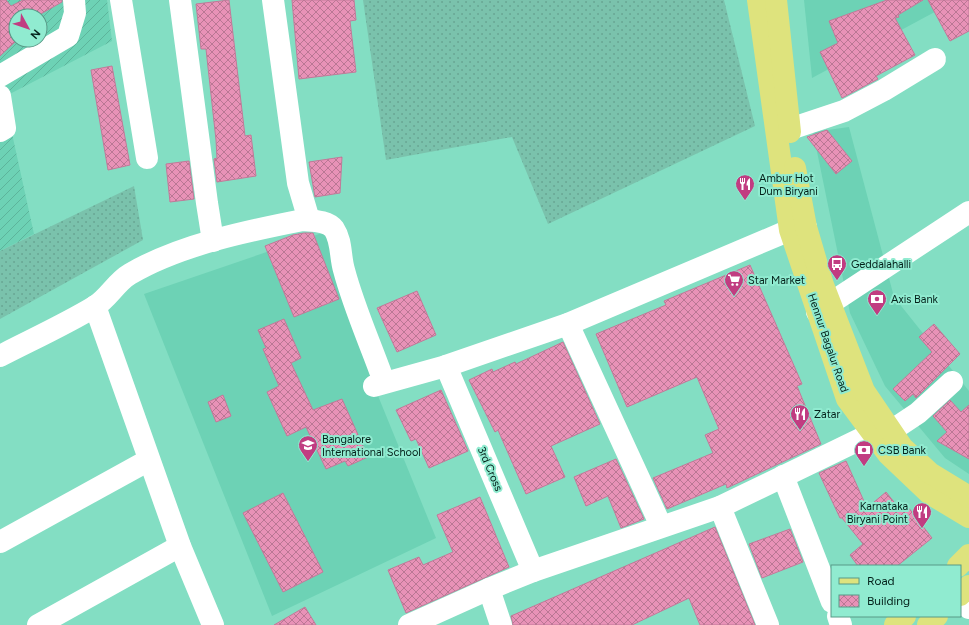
<svg xmlns="http://www.w3.org/2000/svg" width="969" height="625" font-family="Figtree,sans-serif">
<defs>
<pattern id="industrial-furrows" width="10" height="10" patternUnits="userSpaceOnUse"><rect width="10" height="10" fill="#6dd2b5"/><path d="M-1 1l2-2M0 10L10 0M9 11l2-2" fill="none" stroke="#5db49b"/></pattern>
<pattern id="grass-dots" width="8" height="8" patternUnits="userSpaceOnUse"><rect width="8" height="8" fill="#7ac2ac"/><path d="M2 2h.1M6 6h.1" fill="none" stroke="#68a693" stroke-width="1.8" stroke-linecap="round"/></pattern>
<pattern id="building-cross-hatch" width="8" height="8" patternUnits="userSpaceOnUse"><rect width="8" height="8" fill="#e892b7"/><path d="M0 0l8 8M0 8l8-8" fill="none" stroke="#ba7794"/></pattern>
</defs>
<rect width="100%" height="100%" fill="#83dec3"/>
<g fill="#6dd2b5">
<path d="M804,0H957L812,78Z"/>
<path d="M849,127L894,297L969,391V474L945,458L885,386L850,313L813,132Z"/>
<path d="M325,232L374,386L436,538L272,616L144,294Z"/>
</g>
<path fill="url(#industrial-furrows)" fill-rule="evenodd" d="M0,0H107L112,41L4,97L34,234L0,251ZM16,16H40V40H16Z"/>
<g fill="url(#grass-dots)">
<path d="M363,0H724L755,126L548,224L512,137L386,160Z"/>
<path d="M134,186L143,240L0,319V251Z"/>
</g>
<g fill="url(#building-cross-hatch)" stroke="#c17a99">
<path d="M0,0H6L11,6L23,0H62V2L37,16H16L17,40L0,56Z"/>
<path d="M229,0L245,136L251,135L256,176L217,182L214,159L217,158L216,140L206,49H201L196,4Z"/>
<path d="M292,0H354L356,20L350,21L356,72L299,79Z"/>
<path d="M887,0H923L898,15L899,17L895,18L915,55L876,76L878,79L842,98L820,52L838,43L829,21Z"/>
<path d="M928,0H969V31L950,41Z"/>
<path d="M112,66L130,165L108,170L91,70Z"/>
<path d="M827,130L852,161L836,174L807,137Z"/>
<path d="M342,157L340,193L315,197L309,162Z"/>
<path d="M189,161L194,199L170,202L166,164Z"/>
<path d="M304,233H313L339,299L294,317L265,246L293,235Z"/>
<path d="M750,265L802,384L797,386L821,444L727,488L726,484L667,509L653,478L713,453L705,435L719,429L697,377L627,407L596,334L666,305L664,301Z"/>
<path d="M417,291L436,335L397,352L377,308Z"/>
<path d="M284,319L301,358L291,363L313,410L342,399L368,457L348,466L345,461L326,469L306,427L287,436L267,392L279,386L263,349L266,348L258,330Z"/>
<path d="M934,324L960,354L916,398L913,394L905,401L893,389L932,352L919,337Z"/>
<path d="M563,342L600,424L551,446L565,477L526,494L498,430L495,432L469,380L492,369L493,372L515,362L516,364Z"/>
<path d="M441,390L468,451L429,468L416,439L411,441L396,410Z"/>
<path d="M223,395L231,416L216,422L208,402Z"/>
<path d="M950,400L961,412L969,405V459L937,441L947,432L933,416Z"/>
<path d="M616,459L644,519L621,528L608,496L586,506L574,477Z"/>
<path d="M846,461L867,508L886,492L902,512L908,507L932,538L897,566H858L850,555L863,544L842,518H840L819,473Z"/>
<path d="M283,493L323,572L283,592L243,513Z"/>
<path d="M480,497L509,567L406,613L388,570L419,557L423,565L453,552L437,515Z"/>
<path d="M715,527L755,625H700L689,598L632,625H513L511,616Z"/>
<path d="M790,529L803,562L762,578L749,544Z"/>
<path d="M305,607L316,625H274Z"/>
</g>
<g fill="none" stroke-linecap="round" stroke-linejoin="round">
<g stroke="#fff" stroke-width="22">
<path d="M121,0L147,158"/>
<path d="M180,0L207,203L213,241"/>
<path d="M273,0L298,183L309,220"/>
<path d="M0,76L68,36L75,13L74,0"/>
<path d="M0,96L5,128L0,131"/>
<path d="M790,129L844,111L884,90L935,59"/>
<path d="M95,306L180,546L213,625"/>
<path d="M817,312L969,212"/>
<path d="M568,324L661,526"/>
<path d="M0,356C31,340 64,325 94,307C108,299 116,282 130,274C179,245 247,231 303,220C312,221 327,220 334,229C342,241 340,257 344,270C354,308 371,345 384,382"/>
<path d="M446,366L533,571"/>
<path d="M374,386L446,366L568,324L790,230L806,227"/>
<path d="M891,431L918,413L952,382"/>
<path d="M783,476L832,602"/>
<path d="M720,507L768,625"/>
<path d="M0,542L149,460"/>
<path d="M489,589L501,625"/>
<path d="M960,597L969,608"/>
<path d="M838,616L841,625"/>
<path d="M38,625L180,546"/>
<path d="M409,625L489,589L533,571L720,507L873,433"/>
</g>
<g stroke="#dee37d" stroke-width="22">
<path d="M758,0L790,230L847,399L888,454L929,493L969,517"/>
<path d="M776,0L790,132"/>
<path d="M795,168L806,227L823,285L864,391L902,447L930,473L969,497"/>
<path d="M958,566L969,555"/>
<path d="M960,595L969,586"/>
<path d="M895,625L905,616"/>
<path d="M928,625L937,616"/>
</g>
</g>
<defs>
<g id="restaurant-pin" transform="scale(1)"><path d="M0 17L-7.5 6A9.5 9.5 0 1 1 7.5 6Z" fill="#c13c81" stroke="#90ebd0"/><path d="M-5-6h1v4h1v-4h1v4h1v-4h1v5L-1.5 .5V6h-2V.5L-5-1ZM5-6V6H3V1.5H1.5Q1.5-4 5-6Z" fill="#fff"/></g>
<g id="bus-pin" transform="scale(1)"><path d="M0 17L-7.5 6A9.5 9.5 0 1 1 7.5 6Z" fill="#c13c81" stroke="#90ebd0"/><path d="M-5-6H5V4H4V6H2V4H-2V6H-4V4H-5ZM-3.5-4V0h7V-4ZM-3.5 1.2v1.5H-2V1.2ZM2 1.2v1.5H3.5V1.2Z" fill="#fff"/></g>
<g id="supermarket-pin" transform="scale(1)"><path d="M0 17L-7.5 6A9.5 9.5 0 1 1 7.5 6Z" fill="#c13c81" stroke="#90ebd0"/><path d="M-6-5.5h2.5l.6 2H6L4.5 2H-2.5L-4.4-4H-6ZM-1.5 3.2a1.3 1.3 0 1 0 .1 0ZM3 3.2a1.3 1.3 0 1 0 .1 0Z" fill="#fff"/></g>
<g id="bank-pin" transform="scale(1)"><path d="M0 17L-7.5 6A9.5 9.5 0 1 1 7.5 6Z" fill="#c13c81" stroke="#90ebd0"/><path d="M-6-4H6V4H-6ZM0-2.3a2.3 2.3 0 1 0 0 4.6a2.3 2.3 0 1 0 0-4.6Z" fill="#fff"/></g>
<g id="school-pin" transform="scale(1)"><path d="M0 17L-7.5 6A9.5 9.5 0 1 1 7.5 6Z" fill="#c13c81" stroke="#90ebd0"/><path d="M0-5L7-2L0 1L-7-2ZM-4 1L0 2.5L4 1V4Q0 6-4 4Z" fill="#fff"/></g>
</defs>
<g fill-rule="evenodd">
<use href="#restaurant-pin" x="745" y="184"/>
<use href="#bus-pin" x="837" y="264"/>
<use href="#supermarket-pin" x="734" y="280"/>
<use href="#bank-pin" x="877" y="299"/>
<use href="#restaurant-pin" x="800" y="414"/>
<use href="#school-pin" x="308" y="445"/>
<use href="#bank-pin" x="864" y="450"/>
<use href="#restaurant-pin" x="922" y="512"/>
</g>
<g text-anchor="middle" dominant-baseline="central" stroke-width="4" stroke-linejoin="round" paint-order="stroke">
<g font-size="11" fill="#04211a" stroke="#90ebd0" text-anchor="start">
<text x="759" y="178">Ambur Hot<tspan x="759" dy="13">Dum Biryani</tspan></text>
<text x="851" y="264">Geddalahalli</text>
<text x="748" y="280">Star Market</text>
<text x="891" y="299">Axis Bank</text>
<text x="814" y="414">Zatar</text>
<text x="322" y="439">Bangalore<tspan x="322" dy="13">International School</tspan></text>
<text x="878" y="450">CSB Bank</text>
<text x="908" y="506" text-anchor="end">Karnataka<tspan x="908" dy="13">Biryani Point</tspan></text>
</g>
<g font-size="11" fill="#04211a" stroke="#90ebd0">
<text transform="translate(828 343) rotate(71)">Hennur Bagalur Road</text>
<text transform="translate(490 469) rotate(67)">3rd Cross</text>
</g>
</g>
<rect x="831" y="565" width="130" height="52" fill="#90ebd0" stroke="#589a87"/>
<rect x="839" y="578" width="20" height="6" fill="#dee37d" stroke="#589a87"/>
<text x="867" y="585" font-size="12" fill="#04211a">Road</text>
<rect x="839" y="595" width="20" height="12" fill="url(#building-cross-hatch)" stroke="#589a87"/>
<text x="867" y="605" font-size="12" fill="#04211a">Building</text>
<g transform="translate(28 28) rotate(130)"><circle r="19" fill="#90ebd0" stroke="#589a87"/>
<path d="M0-3L7 15L0 10L-7 15Z" fill="#c13c81"/>
<text y="-6" font-size="11" font-weight="bold" text-anchor="middle" fill="#04211a">N</text>
</g>
</svg>
